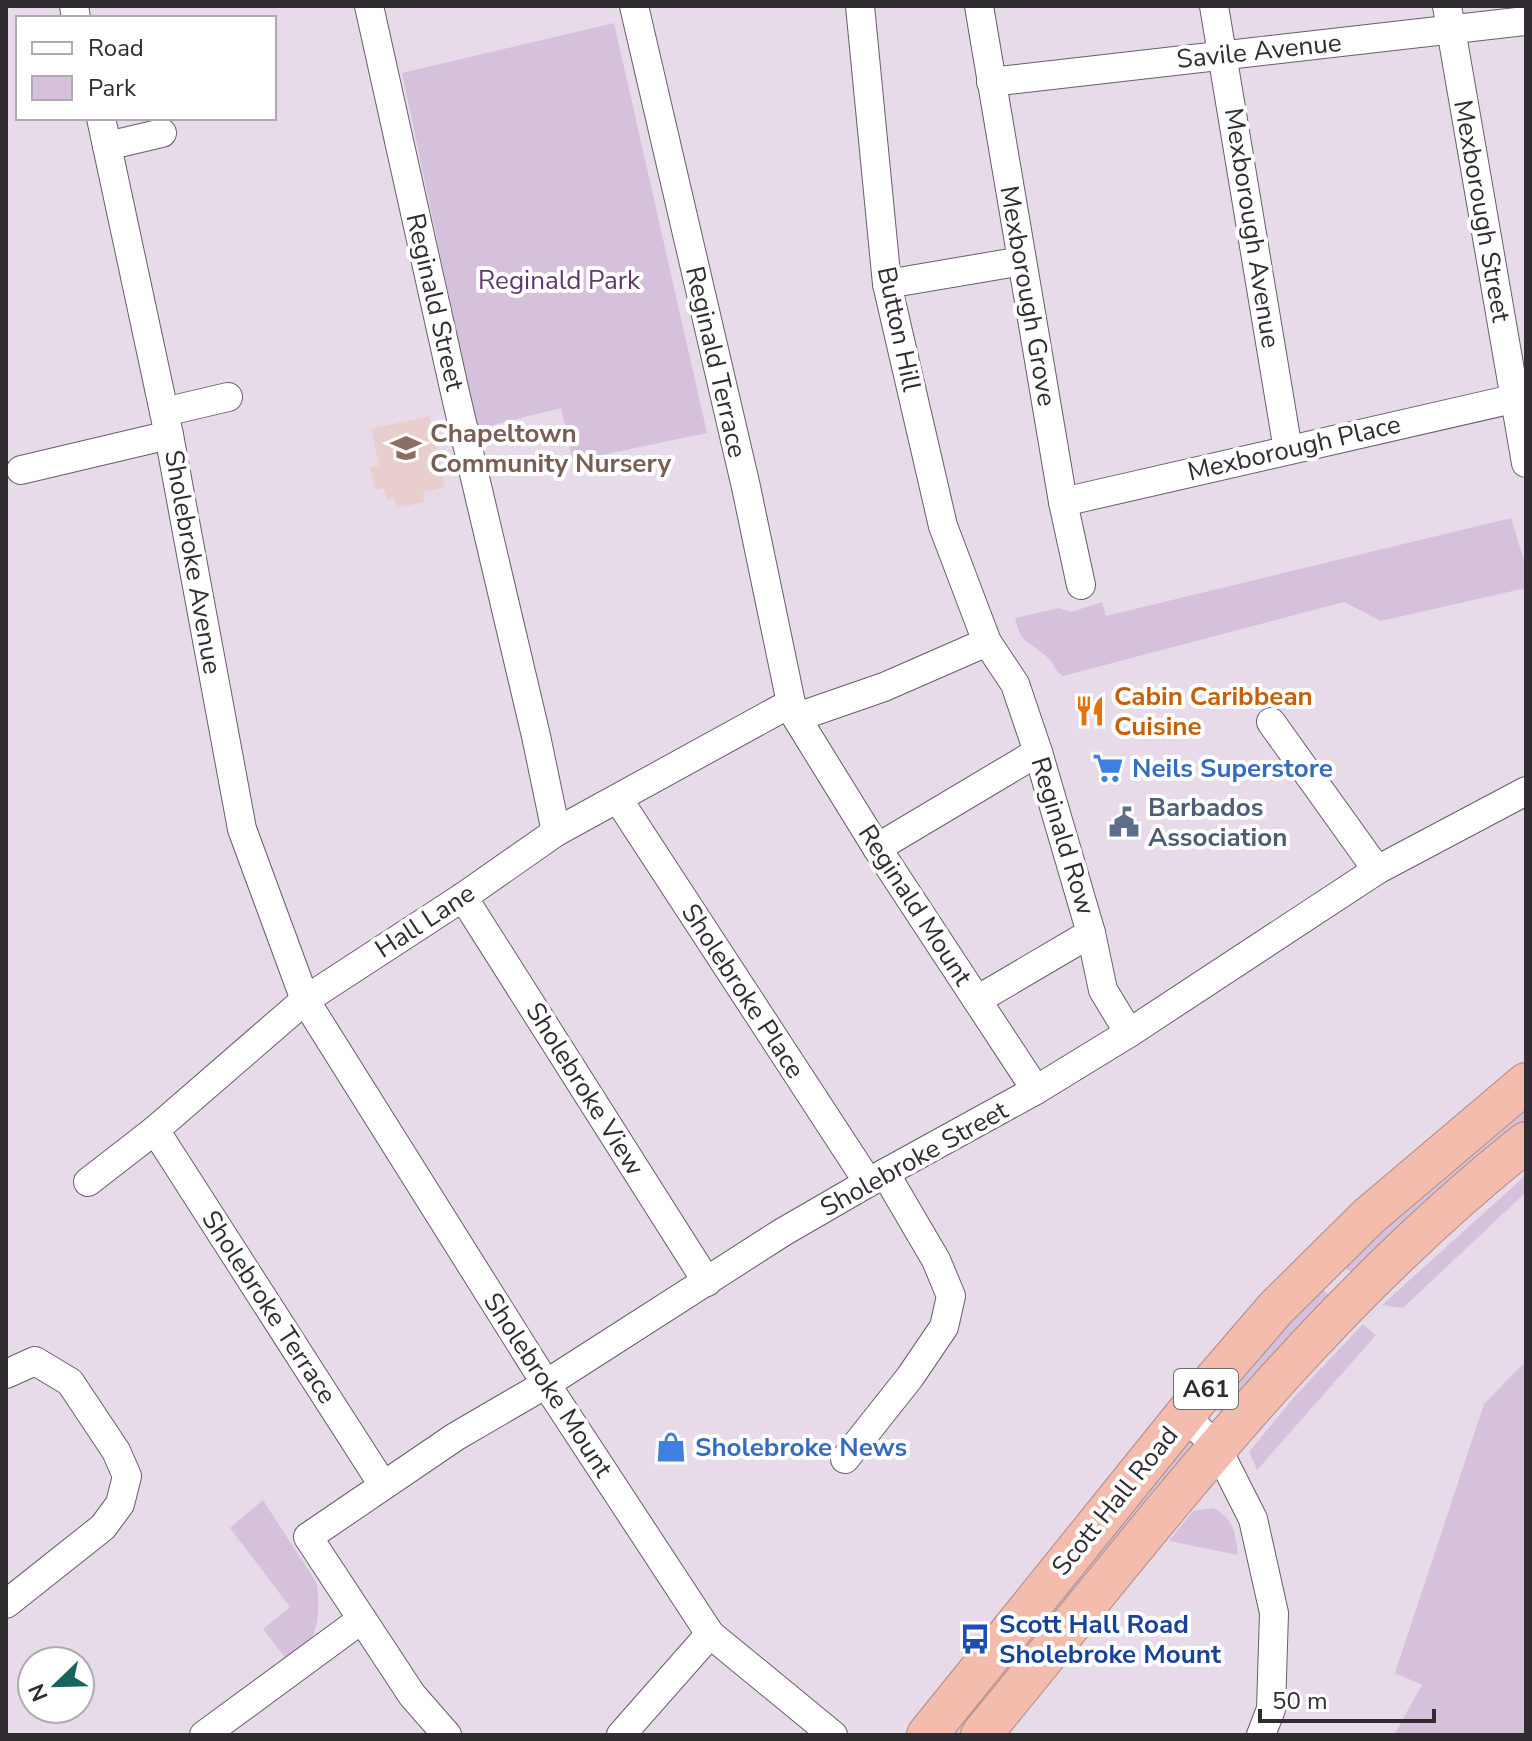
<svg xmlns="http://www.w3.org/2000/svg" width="1532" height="1741" font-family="'Nunito Sans',sans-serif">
<rect width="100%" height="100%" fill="#e7dbea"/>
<path fill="#e9cece" d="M429,416L445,487L423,492L424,502L397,508L394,499L387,500L384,488L375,490L370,468L379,465L371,429Z"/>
<g fill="#d5c1db">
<path d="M614,23L707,433L573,461L561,408L477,429L402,73Z"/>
<path d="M1511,518L1526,567V588L1381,621L1344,602L1063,676C1053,669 1054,663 1047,657C1029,640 1021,645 1015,618L1059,608L1071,612L1102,602L1106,616Z"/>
<path d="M1526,1103V1123L1354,1273L1346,1269L1344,1265Z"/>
<path d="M1526,1175V1192L1403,1308L1382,1305Z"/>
<path d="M1320,1288L1328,1294V1300L1224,1413L1214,1410Z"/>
<path d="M1363,1324L1376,1335L1257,1470L1249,1452L1295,1396Z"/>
<path d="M1526,1361V1735H1394L1422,1685L1395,1673L1484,1404Z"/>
<path d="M1187,1439L1195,1444L966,1735H949Z"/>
<path d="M263,1500L316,1582C320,1597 319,1626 311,1640C307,1648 295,1654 287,1660L263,1629L290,1607L230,1528Z"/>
<path d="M1213,1508C1234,1518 1235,1533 1238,1555L1169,1541L1193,1511Z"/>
</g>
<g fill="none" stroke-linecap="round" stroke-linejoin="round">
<g stroke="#675d6b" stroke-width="30">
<g id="minor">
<path d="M74,6L76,18"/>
<path d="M369,6L456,397L536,736L556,832"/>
<path d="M634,6L746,487L791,703L796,717L877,848L1036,1090"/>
<path d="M860,6L887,284L943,526L987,642L1015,684L1038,752L1091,933L1103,990L1129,1033"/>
<path d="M979,6L1063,502L1081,585"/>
<path d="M1214,6L1288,450"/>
<path d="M1447,6L1526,463"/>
<path d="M991,82L1526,21"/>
<path d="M101,118L169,435L242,829L305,1000L546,1384L710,1634L833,1735"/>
<path d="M107,146L162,133"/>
<path d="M887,284L1022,261"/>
<path d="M164,412L228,397"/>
<path d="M21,470L169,435"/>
<path d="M1063,502L1526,396"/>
<path d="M809,713L884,687L987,642"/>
<path d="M1271,722L1377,870"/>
<path d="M618,799L868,1182"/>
<path d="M877,848L1038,752"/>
<path d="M463,897L707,1282"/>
<path d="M977,1000L1091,933"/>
<path d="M155,1130L383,1485"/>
<path d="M88,1182L155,1130L305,1000L463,897L556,832L791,703"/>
<path d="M6,1374L35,1361L70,1382L116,1451L127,1476L120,1504L103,1527L6,1604"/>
<path d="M1184,1415L1216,1446L1253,1519L1274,1613L1271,1709L1261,1735"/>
<path d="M845,1459L910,1377L944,1327L951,1296L936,1260L885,1173"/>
<path d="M204,1735L362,1619"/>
<path d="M447,1735L412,1695L308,1537L455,1437L546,1384L783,1232L885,1173L1036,1090L1129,1033L1377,870L1526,791"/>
<path d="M621,1735L710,1634"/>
</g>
</g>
<g stroke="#af8a81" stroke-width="42">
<g id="highway">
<path d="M927,1735L1196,1401L1276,1308L1369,1216L1526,1083"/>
<path d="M981,1735C1153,1526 1313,1311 1526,1142"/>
</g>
</g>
<use href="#minor" stroke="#fff" stroke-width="28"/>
<use href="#highway" stroke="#f4bcac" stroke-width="40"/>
</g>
<defs>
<g id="school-bare" transform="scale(2.4)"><path d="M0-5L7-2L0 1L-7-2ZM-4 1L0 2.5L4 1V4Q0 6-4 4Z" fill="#8d6e63" stroke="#fff" stroke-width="2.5" paint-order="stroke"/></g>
<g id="restaurant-bare" transform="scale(2.4)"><path d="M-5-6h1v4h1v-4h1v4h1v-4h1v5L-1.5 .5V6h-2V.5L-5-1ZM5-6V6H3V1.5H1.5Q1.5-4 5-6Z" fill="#e8710a" stroke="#fff" stroke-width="2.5" paint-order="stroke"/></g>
<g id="supermarket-bare" transform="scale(2.4)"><path d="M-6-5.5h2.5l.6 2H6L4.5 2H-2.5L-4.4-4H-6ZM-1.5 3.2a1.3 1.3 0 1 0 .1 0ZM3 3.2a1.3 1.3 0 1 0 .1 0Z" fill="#3f7fe0" stroke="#fff" stroke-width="2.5" paint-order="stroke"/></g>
<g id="civic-bare" transform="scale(2.4)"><path d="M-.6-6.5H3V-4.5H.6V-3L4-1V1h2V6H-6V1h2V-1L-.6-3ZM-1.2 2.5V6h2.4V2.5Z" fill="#5c6f8a" stroke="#fff" stroke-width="2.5" paint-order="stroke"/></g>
<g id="shop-bare" transform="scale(2.4)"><path d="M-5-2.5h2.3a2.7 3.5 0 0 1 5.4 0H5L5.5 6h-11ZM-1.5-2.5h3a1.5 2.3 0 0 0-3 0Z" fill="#3f7fe0" stroke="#fff" stroke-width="2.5" paint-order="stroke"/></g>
<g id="bus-bare" transform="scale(2.4)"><path d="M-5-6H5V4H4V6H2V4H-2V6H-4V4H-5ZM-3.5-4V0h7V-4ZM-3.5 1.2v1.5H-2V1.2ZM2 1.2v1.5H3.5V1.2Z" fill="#1a4fb4" stroke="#fff" stroke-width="2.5" paint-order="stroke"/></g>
</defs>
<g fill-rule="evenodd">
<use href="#school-bare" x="406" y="448"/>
<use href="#restaurant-bare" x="1090" y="711"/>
<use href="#supermarket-bare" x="1108" y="768"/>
<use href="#civic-bare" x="1124" y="822"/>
<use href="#shop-bare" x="671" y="1447"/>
<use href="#bus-bare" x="975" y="1639"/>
</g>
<g text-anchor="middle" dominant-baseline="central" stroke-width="8" stroke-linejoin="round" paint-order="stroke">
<rect fill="#fff" stroke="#6e6b70" stroke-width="2" x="1174" y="1369" width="64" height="40" rx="6"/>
<g font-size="24" font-weight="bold" fill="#302c32">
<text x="1206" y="1389">A61</text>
</g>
<g font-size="26" fill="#302c32" stroke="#fff">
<text transform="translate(1259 51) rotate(-6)">Savile Avenue</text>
<text transform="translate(1482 211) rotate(80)">Mexborough Street</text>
<text transform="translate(1252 228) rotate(81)">Mexborough Avenue</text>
<text transform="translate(1028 296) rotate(80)">Mexborough Grove</text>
<text transform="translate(435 302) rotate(77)">Reginald Street</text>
<text transform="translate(899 329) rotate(78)">Button Hill</text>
<text transform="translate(716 362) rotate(77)">Reginald Terrace</text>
<text transform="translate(1294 448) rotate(-13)">Mexborough Place</text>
<text transform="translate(193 562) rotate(80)">Sholebroke Avenue</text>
<text transform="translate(1063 836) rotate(73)">Reginald Row</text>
<text transform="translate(915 905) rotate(57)">Reginald Mount</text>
<text transform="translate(425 921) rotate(-33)">Hall Lane</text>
<text transform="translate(743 991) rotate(57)">Sholebroke Place</text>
<text transform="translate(585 1089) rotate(58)">Sholebroke View</text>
<text transform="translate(914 1159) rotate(-29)">Sholebroke Street</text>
<text transform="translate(269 1307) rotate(57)">Sholebroke Terrace</text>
<text transform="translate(548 1385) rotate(57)">Sholebroke Mount</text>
<text transform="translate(1115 1501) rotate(-51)">Scott Hall Road</text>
</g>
<g font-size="26" fill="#60376c" stroke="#fff">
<text x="559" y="280">Reginald Park</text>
</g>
<g font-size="26" font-weight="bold" fill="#785e54" stroke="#fff" text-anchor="start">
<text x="430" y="433">Chapeltown<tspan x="430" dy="30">Community Nursery</tspan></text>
</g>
<g font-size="26" font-weight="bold" fill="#c56008" stroke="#fff" text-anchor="start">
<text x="1114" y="696">Cabin Caribbean<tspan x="1114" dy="30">Cuisine</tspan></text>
</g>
<g font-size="26" font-weight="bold" fill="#366cbe" stroke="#fff" text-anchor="start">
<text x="1132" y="768">Neils Superstore</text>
<text x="695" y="1447">Sholebroke News</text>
</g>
<g font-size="26" font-weight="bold" fill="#4e5e75" stroke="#fff" text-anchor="start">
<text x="1148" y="807">Barbados<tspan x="1148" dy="30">Association</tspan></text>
</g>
<g font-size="26" font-weight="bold" fill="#164399" stroke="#fff" text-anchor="start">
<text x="999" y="1624">Scott Hall Road<tspan x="999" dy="30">Sholebroke Mount</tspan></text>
</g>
</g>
<rect width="1532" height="1741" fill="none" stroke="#302c32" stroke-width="16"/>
<rect x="16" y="16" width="260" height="104" fill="#ffffff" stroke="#acabad" stroke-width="2"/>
<rect x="32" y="42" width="40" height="12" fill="#ffffff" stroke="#acabad" stroke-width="2"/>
<text x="88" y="56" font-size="24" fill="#302c32">Road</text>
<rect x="32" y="76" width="40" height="24" fill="#d5c1db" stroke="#acabad" stroke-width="2"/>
<text x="88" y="96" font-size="24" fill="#302c32">Park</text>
<g transform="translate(56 1685) rotate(247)"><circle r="38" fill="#ffffff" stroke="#acabad" stroke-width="2"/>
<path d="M0-6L14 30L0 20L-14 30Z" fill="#18635b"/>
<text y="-12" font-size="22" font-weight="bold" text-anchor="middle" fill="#302c32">N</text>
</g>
<path d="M1260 1709v12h174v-12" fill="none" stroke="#302c32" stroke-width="4"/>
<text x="1272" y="1709" font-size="24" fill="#302c32" stroke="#ffffff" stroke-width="6" paint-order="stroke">50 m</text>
</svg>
